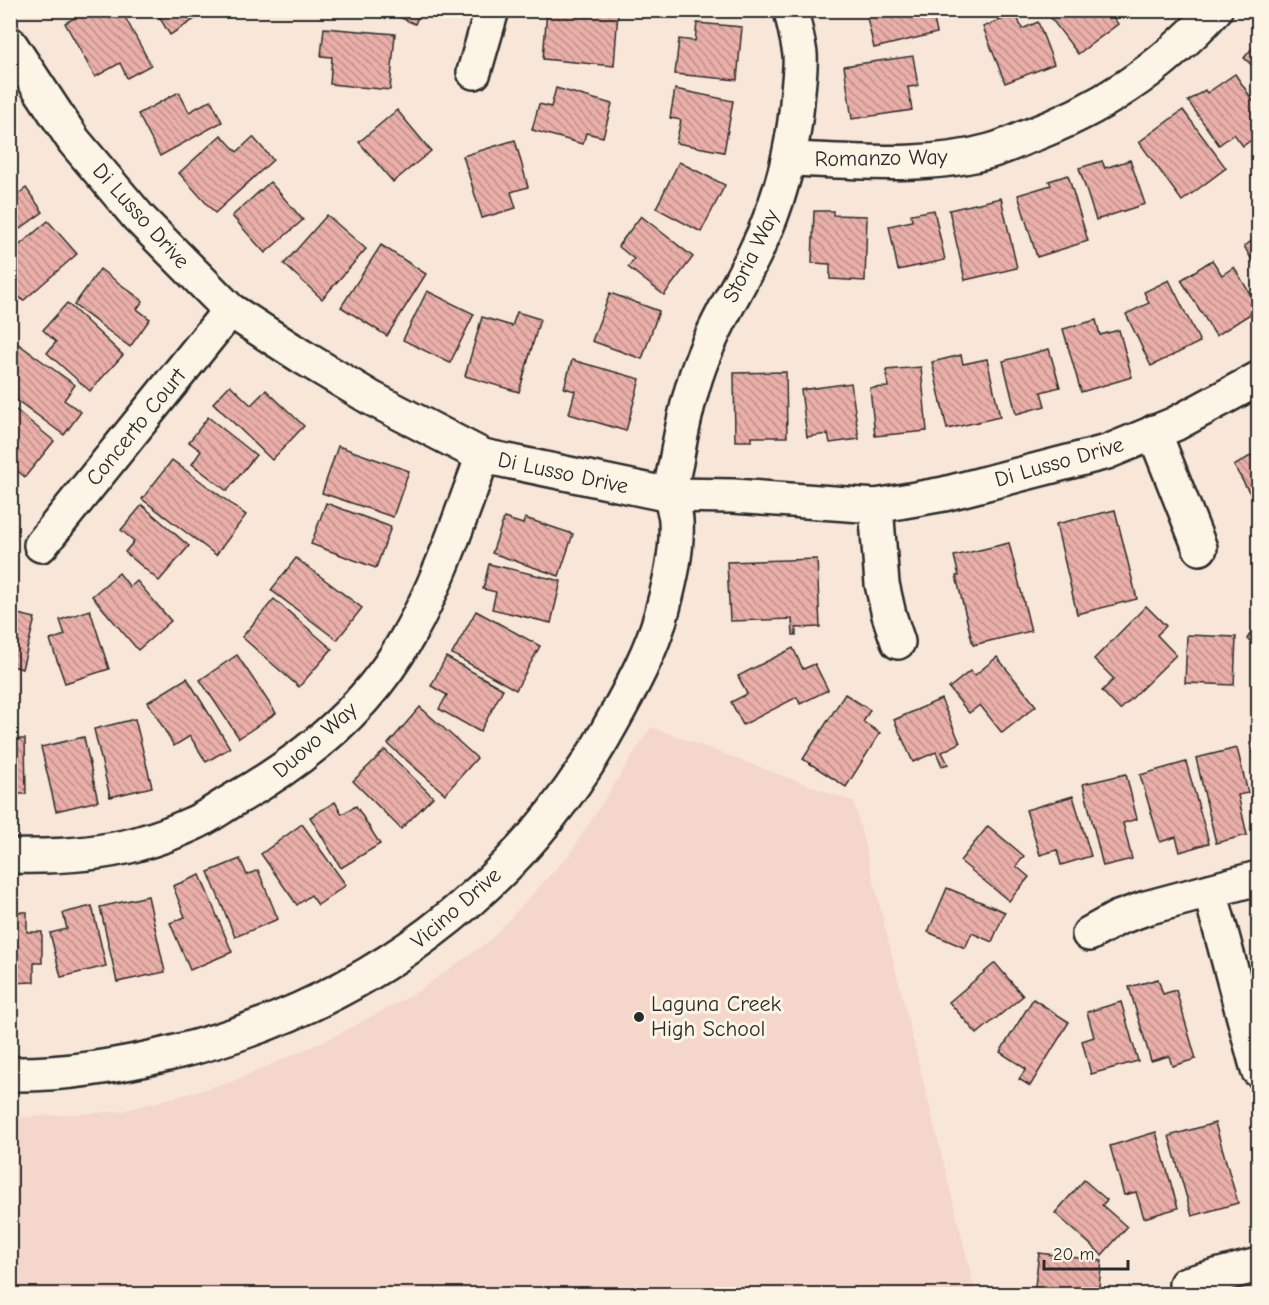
<svg xmlns="http://www.w3.org/2000/svg" width="1269" height="1305" font-family="'Comic Neue',sans-serif">
<defs>
<pattern id="building-back-hatch" width="6" height="6" patternUnits="userSpaceOnUse" patternTransform="scale(1.5)"><rect width="6" height="6" fill="#eaafa9"/><path d="M-1 5l2 2M0 0l6 6M5-1l2 2" fill="none" stroke="#be8f8a"/></pattern>
</defs>
<rect width="100%" height="100%" fill="#f8e7d9"/>
<filter id="ink" filterUnits="userSpaceOnUse"><feTurbulence type="fractalNoise" baseFrequency=".0167" numOctaves="2"/><feDisplacementMap in="SourceGraphic" scale="12" xChannelSelector="R" yChannelSelector="G"/><feConvolveMatrix kernelMatrix="1 2 1 2 8 2 1 2 1" color-interpolation-filters="sRGB"/></filter>
<g filter="url(#ink)">
<path fill="#f4d6cb" d="M651,727L854,802L976,1294H11V1118L123,1111L231,1082L329,1039L414,994L489,941L569,855Z"/>
<g fill="url(#building-back-hatch)" stroke="#2b2b2b" stroke-width="1.5">
<path d="M89,10H121L151,65L127,78L120,63L95,77L65,23Z"/>
<path d="M155,10H209L170,35Z"/>
<path d="M383,10H421L415,24Z"/>
<path d="M547,10L618,12L614,66L543,59Z"/>
<path d="M863,10H932L937,33L874,48L866,13L864,14Z"/>
<path d="M1051,10H1108L1118,24L1078,54L1047,13Z"/>
<path d="M1016,14L1022,29L1038,22L1054,64L1005,83L983,27Z"/>
<path d="M697,23L742,27L737,80L675,74L679,39L695,41Z"/>
<path d="M324,28L395,34L390,90L330,84L332,57L321,56Z"/>
<path d="M1258,41V71L1244,58Z"/>
<path d="M913,56L918,86L908,87L912,110L852,119L844,66Z"/>
<path d="M1235,74L1258,108V135L1243,146L1234,134L1219,145L1188,101L1205,90L1207,93Z"/>
<path d="M556,88L612,104L603,137L586,133L583,144L532,130L539,104L551,107Z"/>
<path d="M675,89L733,101L724,152L676,143L681,120L670,118Z"/>
<path d="M179,92L189,112L211,100L222,122L160,156L138,114Z"/>
<path d="M397,110L431,151L393,182L359,142Z"/>
<path d="M1183,110L1226,168L1182,201L1139,142Z"/>
<path d="M221,135L237,152L253,137L273,160L215,213L179,173Z"/>
<path d="M515,140L528,187L511,192L516,208L482,218L463,156Z"/>
<path d="M1130,160L1145,204L1096,220L1079,168L1102,161L1105,168Z"/>
<path d="M679,162L725,185L701,232L656,208Z"/>
<path d="M1068,175L1088,241L1037,257L1018,195L1051,185L1049,181Z"/>
<path d="M270,182L303,220L265,253L232,216Z"/>
<path d="M26,188L43,212L10,236V200Z"/>
<path d="M1001,198L1017,268L965,280L949,210Z"/>
<path d="M934,210L945,260L898,270L889,226L912,221L911,214Z"/>
<path d="M814,211H833V215L867,216L865,281L830,279V264L812,263Z"/>
<path d="M327,215L366,249L322,299L284,264Z"/>
<path d="M641,216L693,257L664,295L628,267L634,259L618,246Z"/>
<path d="M48,221L77,254L23,301L10,286V253Z"/>
<path d="M1258,237V271L1244,246Z"/>
<path d="M381,245L426,274L387,336L341,307Z"/>
<path d="M1212,260L1222,275L1234,267L1258,307V309L1216,336L1181,280Z"/>
<path d="M100,269L143,301L137,309L150,319L130,347L74,305Z"/>
<path d="M1169,280L1200,342L1151,366L1126,314L1149,303L1144,292Z"/>
<path d="M427,291L474,314L450,363L403,340Z"/>
<path d="M610,293L659,311L642,359L592,341Z"/>
<path d="M67,303L123,355L90,391L47,353L56,342L43,330Z"/>
<path d="M517,312L540,319L519,392L465,376L482,317L512,326Z"/>
<path d="M1096,320L1100,335L1119,330L1132,377L1081,392L1063,329Z"/>
<path d="M17,343L75,385L64,400L81,412L64,435L10,395V353Z"/>
<path d="M1049,349L1060,387L1041,392L1045,406L1016,414L1003,361Z"/>
<path d="M961,355L963,364L987,359L1000,417L947,429L932,362Z"/>
<path d="M572,360L640,379L626,431L569,414L575,391L564,388Z"/>
<path d="M921,367L927,431L875,436L870,388L888,387L886,370Z"/>
<path d="M786,372L787,437H752V441H735L734,373Z"/>
<path d="M851,383L859,439L830,443L828,434L807,437L801,390Z"/>
<path d="M230,385L251,405L266,390L304,426L272,460L213,403Z"/>
<path d="M10,405L54,441L25,477L10,465Z"/>
<path d="M208,417L256,455L227,491L192,464L201,451L189,442Z"/>
<path d="M338,446L409,471L393,517L322,493Z"/>
<path d="M1258,451V507L1234,466Z"/>
<path d="M172,460L246,515L216,555L142,499Z"/>
<path d="M326,503L391,527L376,568L311,544Z"/>
<path d="M142,505L189,546L159,581L125,552L134,541L121,530Z"/>
<path d="M1115,510L1137,599L1077,614L1056,524Z"/>
<path d="M504,518L523,524L525,518L573,534L559,576L492,553Z"/>
<path d="M1009,543L1031,631L973,645L956,576H959L954,556Z"/>
<path d="M296,558L362,608L337,640L271,590Z"/>
<path d="M817,559L820,627L796,628V635H793L792,619L730,621L727,562Z"/>
<path d="M489,564L561,581L551,623L492,609L496,592L483,589Z"/>
<path d="M119,573L130,587L137,581L171,621L138,650L92,596Z"/>
<path d="M274,599L332,649L299,687L242,637Z"/>
<path d="M1146,606L1166,626L1157,635L1176,655L1120,710L1102,691L1114,679L1094,659Z"/>
<path d="M90,610L109,669L65,683L50,640L65,635L60,620Z"/>
<path d="M476,611L540,646L516,690L452,654Z"/>
<path d="M10,612L35,618L22,669L12,666L10,671Z"/>
<path d="M1258,620V646L1247,639Z"/>
<path d="M1187,635L1236,637L1234,685L1185,683Z"/>
<path d="M793,648L803,669L815,664L828,690L800,704L797,697L743,725L731,702L747,694L738,676Z"/>
<path d="M237,655L276,713L239,738L200,680Z"/>
<path d="M446,657L503,689L480,732L439,709L447,695L431,686Z"/>
<path d="M997,657L1036,706L1002,733L980,705L969,713L949,688L970,671L975,675Z"/>
<path d="M187,678L230,748L206,762L190,736L174,746L148,702Z"/>
<path d="M845,694L870,710L863,722L880,733L846,787L803,759Z"/>
<path d="M941,699L960,743L942,752L948,764L942,766L936,752L913,762L894,720Z"/>
<path d="M420,707L477,758L445,794L388,744Z"/>
<path d="M135,719L152,787L110,797L94,729Z"/>
<path d="M84,737L98,801L56,811L41,747Z"/>
<path d="M10,739H25L26,794H10Z"/>
<path d="M1258,741V779L1250,743Z"/>
<path d="M1237,748L1248,793L1238,795L1247,835L1216,843L1196,758Z"/>
<path d="M385,750L433,797L401,829L353,781Z"/>
<path d="M1186,762L1209,843L1180,852L1176,837L1160,842L1140,775Z"/>
<path d="M1126,774L1137,819L1123,823L1132,859L1103,866L1083,784Z"/>
<path d="M1073,796L1091,856L1061,865L1057,850L1040,855L1026,810Z"/>
<path d="M335,802L342,814L356,806L380,844L341,868L310,817Z"/>
<path d="M302,824L346,885L318,905L311,895L297,905L261,854Z"/>
<path d="M988,826L1024,856L1016,866L1029,877L1009,901L960,861Z"/>
<path d="M240,859L247,875L258,870L278,919L235,937L208,872Z"/>
<path d="M200,875L232,952L190,970L170,923L185,917L173,886Z"/>
<path d="M947,888L1005,912L992,942L972,933L965,948L928,932Z"/>
<path d="M148,896L165,972L117,982L100,907Z"/>
<path d="M92,906L106,966L61,977L50,933L67,929L63,913Z"/>
<path d="M10,912H27V932H42V963H34V982L10,983Z"/>
<path d="M995,963L1023,996L977,1034L949,1002Z"/>
<path d="M1158,979L1163,994L1176,990L1196,1059L1172,1066L1169,1056L1151,1061L1129,987Z"/>
<path d="M1033,999L1069,1022L1030,1086L1019,1079L1026,1069L1000,1052Z"/>
<path d="M1121,1002L1138,1061L1091,1074L1082,1041L1094,1037L1087,1012Z"/>
<path d="M1215,1123L1238,1203L1192,1216L1169,1136Z"/>
<path d="M1156,1132L1178,1208L1144,1218L1136,1192L1124,1195L1110,1146Z"/>
<path d="M1084,1180L1107,1200L1102,1205L1127,1227L1102,1255L1055,1213Z"/>
<path d="M1039,1253L1102,1261L1098,1294H1034Z"/>
</g>
<g fill="none" stroke-linecap="round" stroke-linejoin="round">
<g stroke="#2b2b2b" stroke-width="38">
<g id="minor">
<path d="M10,44L74,141L139,218L230,310L301,356L371,398L483,456L670,495L733,496L876,506L944,494L1107,452L1175,424L1258,379"/>
<path d="M474,72L492,10"/>
<path d="M790,159C855,161 926,169 990,151C1001,148 1013,143 1024,138C1100,110 1160,70 1215,10"/>
<path d="M1154,432L1200,548"/>
<path d="M876,506L882,584L889,615L898,642"/>
<path d="M41,545L230,310"/>
<path d="M10,856C51,857 97,855 137,844C155,839 175,832 192,824C207,818 221,807 235,799C304,760 369,707 408,636C440,580 460,517 483,456"/>
<path d="M1210,891L1258,1070"/>
<path d="M1089,934L1118,918L1146,908L1258,878"/>
<path d="M10,1074C65,1075 119,1066 172,1053C362,1007 522,890 615,717C632,686 651,651 661,616C669,586 678,551 676,521C676,511 670,502 671,492C671,482 674,472 676,462C681,433 687,404 696,376C710,333 734,295 754,255C780,203 794,150 798,91C799,79 801,66 800,54C798,40 794,25 791,10"/>
<path d="M1186,1284L1258,1265"/>
</g>
</g>
<use href="#minor" stroke="#fcf5e5" stroke-width="33"/>
</g>
</g>
<circle fill="#2b2b2b" stroke="#fcf5e5" stroke-width="2" cx="639" cy="1017" r="6"/>
<g text-anchor="middle" dominant-baseline="central" stroke-width="6" stroke-linejoin="round" paint-order="stroke">
<g font-size="22" fill="#2b2b2b" stroke="#fcf5e5">
<text transform="translate(881 158) rotate(-1)">Romanzo Way</text>
<text transform="translate(141 216) rotate(48)">Di Lusso Drive</text>
<text transform="translate(751 256) rotate(-64)">Storia Way</text>
<text transform="translate(136 427) rotate(-51)">Concerto Court</text>
<text transform="translate(1059 462) rotate(-16)">Di Lusso Drive</text>
<text transform="translate(563 473) rotate(12)">Di Lusso Drive</text>
<text transform="translate(315 740) rotate(-41)">Duovo Way</text>
<text transform="translate(456 908) rotate(-41)">Vicino Drive</text>
</g>
<g font-size="22" fill="#2b2b2b" stroke="#fcf5e5" text-anchor="start">
<text x="651" y="1004">Laguna Creek<tspan x="651" dy="25">High School</tspan></text>
</g>
</g>
<rect width="1269" height="1305" fill="none" stroke="#fcf5e5" stroke-width="36"/>
<rect x="18" y="18" width="1233" height="1269" fill="none" stroke="#2b2b2b" stroke-width="2" filter="url(#ink)"/>
<path d="M1044 1260v9h84v-9" fill="none" stroke="#2b2b2b" stroke-width="3"/>
<text x="1053" y="1260" font-size="18" fill="#2b2b2b" stroke="#fcf5e5" stroke-width="4.5" paint-order="stroke">20 m</text>
</svg>
